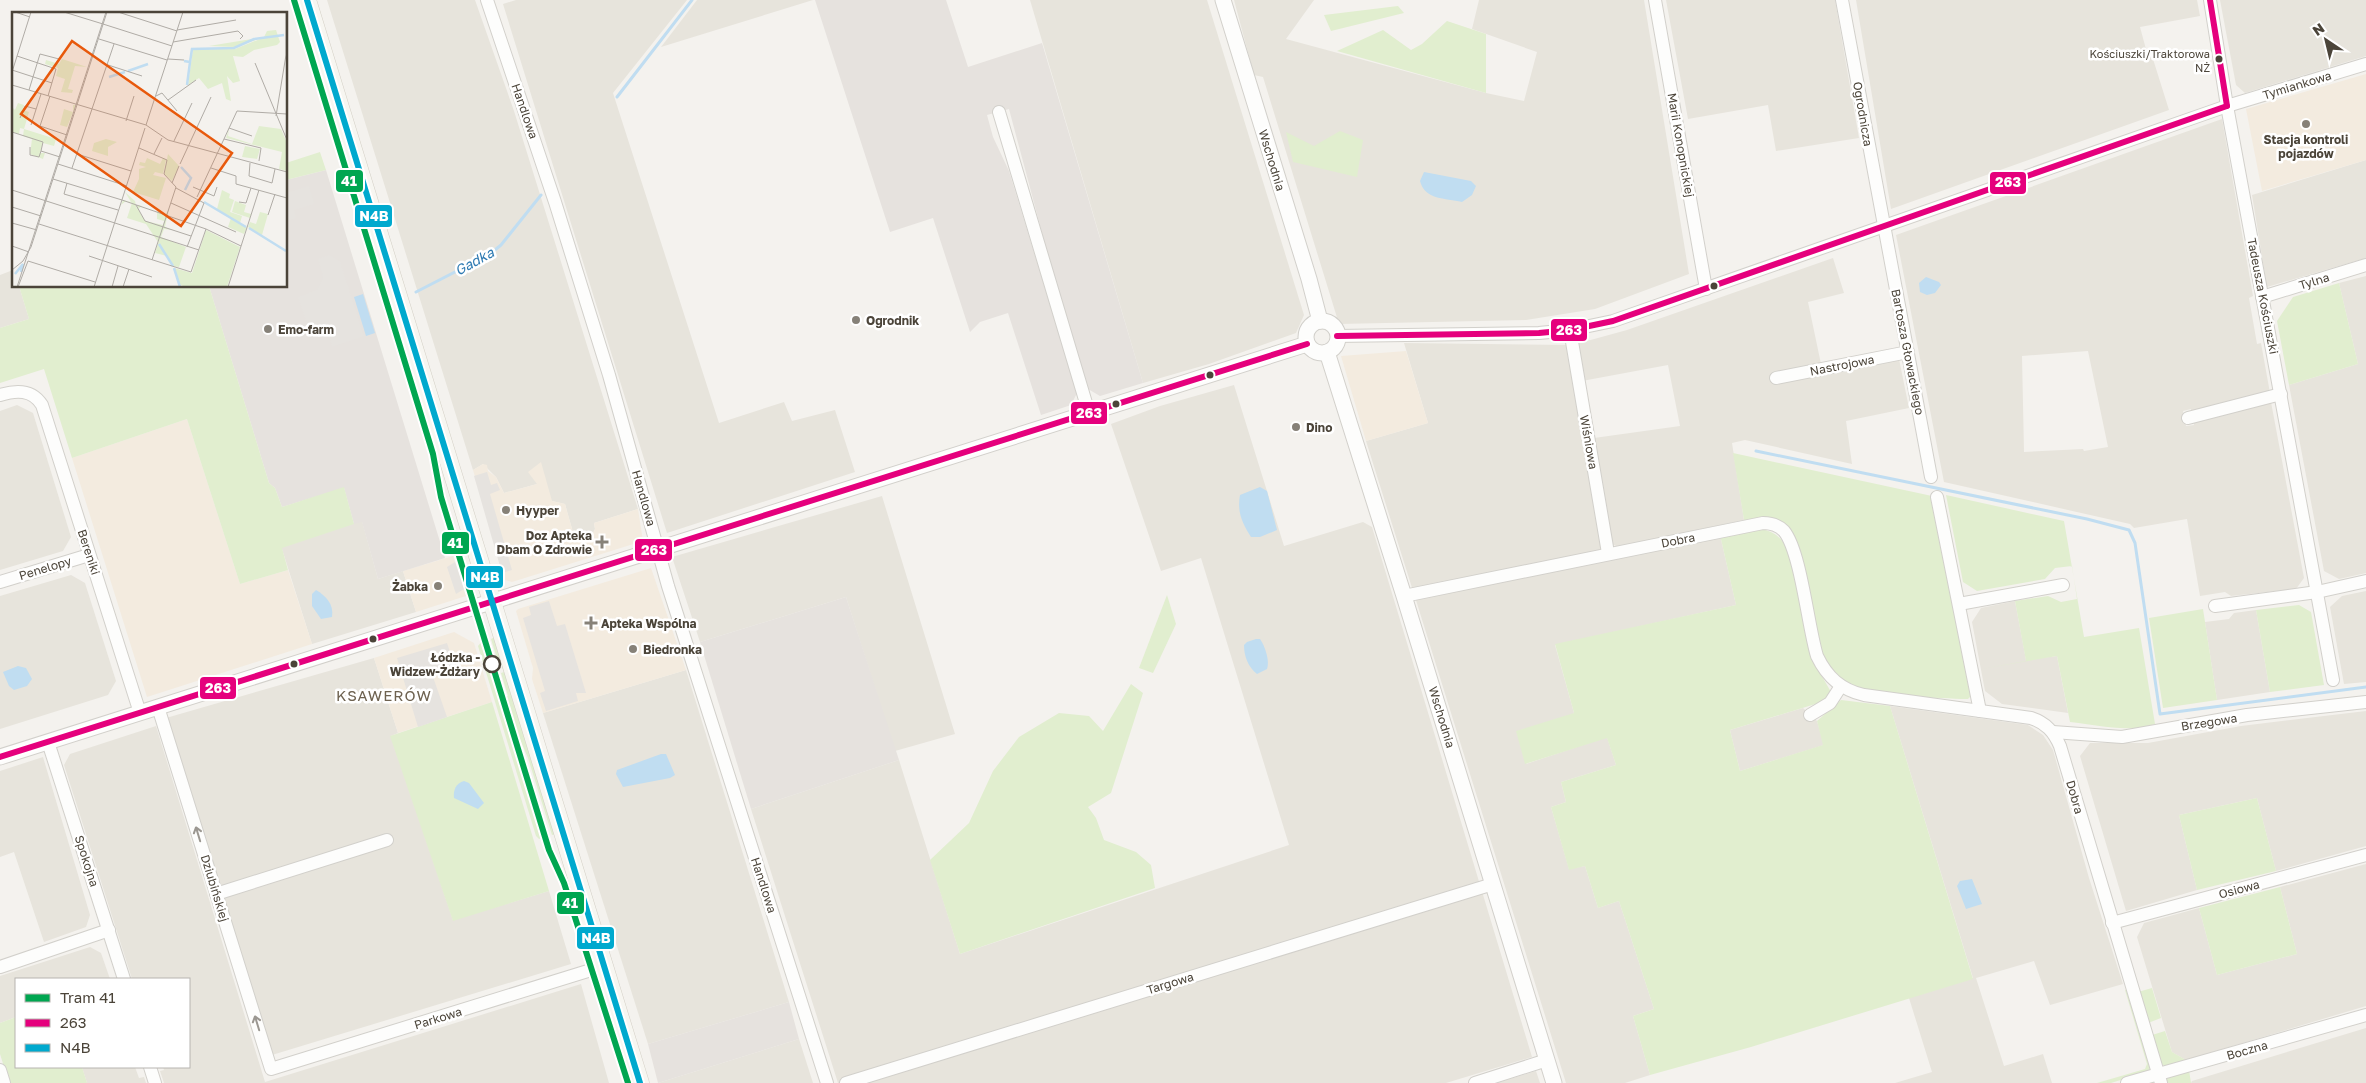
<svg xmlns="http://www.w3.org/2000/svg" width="2366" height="1083" font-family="'Golos Text',sans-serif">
<rect width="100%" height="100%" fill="#f4f2ee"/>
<g fill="#e7e4dc" fill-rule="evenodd">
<path d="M327,0H475L514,111L638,509L594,523L595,529L592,535L578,539L574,536L565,504L552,501L537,484L504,493L496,477L483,464L473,470Z"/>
<path d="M516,0H687L613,93L719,423L784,402L792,421L835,410L855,472L667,533L503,4Z"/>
<path d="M697,0H813L661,47Z"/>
<path d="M1030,0H1207L1304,315L1296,333L1209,364L1143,383Z"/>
<path d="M1234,0H1314L1286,39L1486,93L1524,101L1537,52L1472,29L1479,0H1644L1689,274L1595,309L1526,320L1339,324L1263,77L1254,75Z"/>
<path d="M1666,0H1835L1859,138L1776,151L1768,105L1688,119Z"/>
<path d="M1856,0H2197L2200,16L2140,27L2147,53L2153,59L2169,110L1891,209Z"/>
<path d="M2220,0H2366V56L2245,93L2236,85Z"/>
<path d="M2222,119L2253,296L2249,298L2257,344L2261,343L2270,393L2191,413V409L2183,411L2186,426L2194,425L2193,421L2271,402L2304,578L2296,589L2231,596L2225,592L2200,596L2187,519L2134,528L2130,524L1944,482L1896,235ZM2088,351L2108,447L2084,451L2083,449L2024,452L2022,356Z"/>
<path d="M2366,160V258L2267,287L2252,195Z"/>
<path d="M1833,258L1844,293L1808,302L1821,364L1899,359L1909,408L1846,421L1852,464L1745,440L1732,443L1744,520L1618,547L1608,542L1594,438L1680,426L1668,365L1582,381L1576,344L1627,330Z"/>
<path d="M13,270L14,286H19L29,319L0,328V275Z"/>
<path d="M2366,276V573L2339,579L2324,571L2289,385L2358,364L2339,283Z"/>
<path d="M1404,343L1569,345L1602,547L1597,553L1413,591L1366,441L1428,423Z"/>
<path d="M1234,385L1284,546L1363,522L1372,527L1532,1057L1446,1083H838L751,809L899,760L960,954L1289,845L1201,558L1161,571L1111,424L1160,406Z"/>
<path d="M17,405L33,413L71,537L63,551L0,570V411Z"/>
<path d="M882,496L955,734L895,751L846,597L700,642L672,557Z"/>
<path d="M270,511L355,523L362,521L378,579L403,571L416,612L312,644Z"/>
<path d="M1720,535L1736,605L1555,645L1574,713L1526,764L1607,737L1616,765L1561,782L1566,802L1551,807L1569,869L1585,866L1598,908L1619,901L1654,1009L1633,1016L1650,1075L1625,1083H1566L1415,597Z"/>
<path d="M71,575L85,583L116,681L108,695L0,729V596Z"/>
<path d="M2366,591V682L2344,684L2330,607L2342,596Z"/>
<path d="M2015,601L2026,660L2057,656L2068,713L2002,704L1985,691L1972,622L1981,608Z"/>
<path d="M2256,610L2270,692L2217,700L2205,622L2229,619L2234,613Z"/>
<path d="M374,658L398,733L391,736L453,920L549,891L571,964L272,1055L166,718Z"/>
<path d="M686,670L789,1002L648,1044L543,713Z"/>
<path d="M1890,706L2028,725L2043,735L2053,750L2089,878L2123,984L2050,1005L2034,961L1976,978L2004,1066L2043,1054L2052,1083H1895L1932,1072L1909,998L1973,978Z"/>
<path d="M1803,708L1817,721L1824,745L1740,771L1730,730Z"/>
<path d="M2366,711V846L2276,871L2257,798L2179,815L2197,890L2126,911L2080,756L2090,743H2148L2241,726Z"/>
<path d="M156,726L265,1082L581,984L609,1083H164L160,1071L164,1070L163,1067H189V979H132L64,765L70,754Z"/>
<path d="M43,757L90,915L86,927L44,942L14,852L0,857V771Z"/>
<path d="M2366,864V1006L2186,1060L2172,1052L2137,937L2144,923L2199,908L2217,975L2297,954L2280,887Z"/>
<path d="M90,947L101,953L110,979H16V1017L0,1023V976Z"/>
<path d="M2366,1028V1083H2191L2192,1081Z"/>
<path d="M799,1039L813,1083H658Z"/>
<path d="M82,1067H135L139,1078L144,1077L146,1083H87Z"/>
<path d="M1536,1071L1540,1083H1497Z"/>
</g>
<g fill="#f3ebdf">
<path d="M2366,74V160L2262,191L2246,109Z"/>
<path d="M1406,351L1428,423L1366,441L1341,356Z"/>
<path d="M187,419L240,584L288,570L312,644L147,697L72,458Z"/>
<path d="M541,462L552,501L565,504L574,536L578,539L592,535L595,529L594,523L638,509L643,541L512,582L505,580L473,470L483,464L487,465L488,471L496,477L504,493L537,484L528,472Z"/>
<path d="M453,556L466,596L416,612L403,571Z"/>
<path d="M651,568L686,670L543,713L532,679L533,668L516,611L518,609Z"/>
<path d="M454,632L474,643L492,702L398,733L374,658Z"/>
</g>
<g fill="#e6e2de">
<path d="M815,0H946L968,67L1042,43L1143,383L1100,396L1088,389L1060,300L1009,109L987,115L993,137L1009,171L1077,393L1071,405L1041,415L1008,313L980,322L970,332L933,218L890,232Z"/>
<path d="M326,170L445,558L378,579L362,522L354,524L344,488L282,507L275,488L269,483L209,286H286V180Z"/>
<path d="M846,597L899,760L751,809L700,642Z"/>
<path d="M789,1002L799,1039L658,1083L648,1044Z"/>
</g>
<g fill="#e1eecf">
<path d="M1398,6L1404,13L1331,31L1324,15Z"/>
<path d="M1447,21L1486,34V93L1337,51L1383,30L1411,50L1422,44Z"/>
<path d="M1340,131L1363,140L1357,177L1293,162L1286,132L1314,146Z"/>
<path d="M320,152L326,170L286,180V163Z"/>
<path d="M2339,283L2358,364L2289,385L2277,321L2293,297Z"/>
<path d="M19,286H209L269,483L275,488L282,507L344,487L354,524L282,548L288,570L240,584L187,419L72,458L44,369L0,383V328L29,319Z"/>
<path d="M1733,453L1932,496L1971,696L1968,699H1961C1930,697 1868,698 1842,682C1832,676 1825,660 1821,649L1799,551L1766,518L1744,520Z"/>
<path d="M1946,495L2064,521L2084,637L2139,628L2155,724C2130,733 2096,725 2070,722L2057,656L1981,669L2026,661L2015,601L2048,596L2061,602L2077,599L2072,566L2055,568L2045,579L1977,591L1963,582Z"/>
<path d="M1761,529C1775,532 1781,537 1788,550L1812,659L1831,692L1822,702L1730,730L1740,771L1823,745L1817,721L1841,700L1890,706L1973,979L1751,1047L1650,1075L1633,1016L1654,1009L1619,901L1598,908L1585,866L1569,870L1551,807L1566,802L1561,782L1616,765L1607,738L1525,764L1516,731L1574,713L1555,644L1736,605L1720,535Z"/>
<path d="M1167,595L1176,624L1153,673L1139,668Z"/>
<path d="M2299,605L2311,612L2324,685L2270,692L2256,610Z"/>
<path d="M2203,609L2217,700L2163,708L2149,618Z"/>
<path d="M495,637L556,834L552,835L528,758L513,723L505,697L508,696L501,673L504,672L500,661L498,662L491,639Z"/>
<path d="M482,641L543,838L539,839L536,836L478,646Z"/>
<path d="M1131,684L1143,693L1111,793L1088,807L1096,818L1104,840L1136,852L1151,865L1155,888L960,954L930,860L969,823L993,771L1019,737L1059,713L1089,716L1103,731Z"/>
<path d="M492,702L549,891L453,921L390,736Z"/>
<path d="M2257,798L2276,871L2197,890L2179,815Z"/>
<path d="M2280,887L2297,954L2217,975L2199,908Z"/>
<path d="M2152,988L2161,1018L2148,1023L2138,992Z"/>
<path d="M2128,989L2152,1069L2149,1071L2111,1083H2097L2145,1069L2147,1064L2125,990Z"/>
<path d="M16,1017V1067H82L87,1083H9L0,1054V1023Z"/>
<path d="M2165,1031L2172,1052L2186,1060L2166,1067L2160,1063L2152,1035Z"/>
<path d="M2189,1070L2191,1083H2165L2166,1078Z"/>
</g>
<g fill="#e6e3df">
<path d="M309,186L314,204L294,210L296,218L286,221V193Z"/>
<path d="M330,255L340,261L364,336L332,347L328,333L322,326L317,324L308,327L298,297L317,290L323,277L318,259Z"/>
<path d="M487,472L491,485L497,483L500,490L490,494L512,570L502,573L474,476Z"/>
<path d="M455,562L464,589L456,594L447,567Z"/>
<path d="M549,601L557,626L565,624L586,693H576L578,701L546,711L540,693L545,691L523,618L531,615L529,607Z"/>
<path d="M447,643L456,670L433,677L447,717L418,727L397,658Z"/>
</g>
<g fill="#c0ddf1">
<path d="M1424,172L1471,181L1476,186L1472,195L1462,202C1445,198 1425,200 1420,181Z"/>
<path d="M1926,277L1939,282L1941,285L1935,293L1927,295L1920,292L1919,283Z"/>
<path d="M363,294L375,333L366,336L354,297Z"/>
<path d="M1260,487L1267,491L1277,530L1260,537H1251C1242,523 1237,512 1240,495Z"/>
<path d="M316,590C326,596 334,604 332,617L321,619L312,606V594Z"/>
<path d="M1256,639H1260C1265,646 1270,661 1267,669L1257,674C1248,667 1244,656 1244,645L1247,642Z"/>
<path d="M18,666L26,668L32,679L27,686L14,690L9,686L3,672Z"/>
<path d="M661,754H666L675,775L670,778L623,787L616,774L617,770Z"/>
<path d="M464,781L469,783L484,803L478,809L454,798C453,790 456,783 464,781Z"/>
<path d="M1972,879L1982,904L1966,909L1957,886L1960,881Z"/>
</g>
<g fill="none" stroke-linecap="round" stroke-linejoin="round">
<g stroke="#c0ddf1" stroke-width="3">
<path d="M617,97L692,0"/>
<path d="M416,292L490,254L501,245L541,195"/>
<path d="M1756,451L2087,519L2129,530L2135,543L2160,714L2366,687"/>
</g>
<g stroke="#d2d0cb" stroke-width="14">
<g id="minor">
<path d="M487,0L555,202L609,375L668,586L827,1083"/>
<path d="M1655,0L1706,289"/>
<path d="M1842,0L1931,477"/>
<path d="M2210,0L2227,106L2333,680"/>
<path d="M999,112L1089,413"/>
<path d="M2262,297L2366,265"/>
<path d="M1570,330L1608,553"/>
<path d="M1337,336L1539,333L1570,330L1613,321L2227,106L2366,64"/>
<path d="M1776,378L1908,352"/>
<path d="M0,395C16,390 32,389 42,405L140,713"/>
<path d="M2188,418L2281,394"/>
<path d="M1937,497L1980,711"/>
<path d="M0,582L89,555"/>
<path d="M1404,596L1763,523C1771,523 1778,525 1784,531C1801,552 1808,627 1817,656C1827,677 1841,690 1864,695L2031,718C2046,723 2054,732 2060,746L2161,1083"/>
<path d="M1959,604L2063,585"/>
<path d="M2215,606L2317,592L2366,581"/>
<path d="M158,707L271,1069L604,966"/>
<path d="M1810,715L1830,703L1841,686"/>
<path d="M2053,732L2122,737L2247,715L2366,702"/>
<path d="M48,742L124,979"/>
<path d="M216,894L387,840"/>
<path d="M2112,923L2366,855"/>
<path d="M0,967L109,930"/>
<path d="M150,1067L155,1083"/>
<path d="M0,1070L4,1083"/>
<path d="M846,1083L1493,884"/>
<path d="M1475,1083L1547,1060"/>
<path d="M2127,1083L2366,1015"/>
</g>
</g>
<g stroke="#d2d0cb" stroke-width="17">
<g id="tertiary">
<path d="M1223,0L1309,279L1320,321"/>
<circle cx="1322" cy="337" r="16"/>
<path d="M1327,352L1404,596L1554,1083"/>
<path d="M0,757L1307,344"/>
</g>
</g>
<g stroke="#d3cfc5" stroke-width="19">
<path id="secondary" d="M307,0L640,1083"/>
</g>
<use href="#minor" stroke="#fdfdfc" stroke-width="12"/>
<use href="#tertiary" stroke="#fdfdfc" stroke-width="15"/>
<use href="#secondary" stroke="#f7f6f1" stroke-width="18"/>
<g stroke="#fff" stroke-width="10">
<g id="bus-1">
<path d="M2210,0L2227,106"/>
<path d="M1337,336L1539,333L1570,330L1613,321L2227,106"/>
<path d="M0,757L1307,344"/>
</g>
</g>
<g stroke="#fff" stroke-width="10">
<path id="bus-2" d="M307,0L640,1083"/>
</g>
<use href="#bus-1" stroke="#e5007d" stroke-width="6"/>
<use href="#bus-2" stroke="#00a9ce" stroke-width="6"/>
<g stroke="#fff" stroke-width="10">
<path id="tram-1" d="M294,0L433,454L441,497L549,850L564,883L628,1083"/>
</g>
<use href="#tram-1" stroke="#00a651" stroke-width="6"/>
</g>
<defs><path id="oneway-shaft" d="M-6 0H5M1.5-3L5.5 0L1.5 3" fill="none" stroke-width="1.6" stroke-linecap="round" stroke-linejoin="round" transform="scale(1.25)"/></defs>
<g stroke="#9b9791">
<use href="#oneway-shaft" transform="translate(198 834) rotate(-107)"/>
<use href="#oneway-shaft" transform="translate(257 1023) rotate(-107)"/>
</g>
<g fill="#4b4439" stroke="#fff" stroke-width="2">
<circle cx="2219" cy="59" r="4.5"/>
<circle cx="1714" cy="286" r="4.5"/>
<circle cx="1210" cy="375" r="4.5"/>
<circle cx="1116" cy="404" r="4.5"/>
<circle cx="373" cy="639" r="4.5"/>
<circle cx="294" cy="664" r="4.5"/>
</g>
<g fill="#868178" stroke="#fff" stroke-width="2">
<circle cx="2306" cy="124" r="5"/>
<circle cx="856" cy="320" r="5"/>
<circle cx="268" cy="329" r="5"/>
<circle cx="1296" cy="427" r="5"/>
<circle cx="506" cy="510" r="5"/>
<path d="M599.5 534.5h5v5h5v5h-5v5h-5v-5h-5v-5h5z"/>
<circle cx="438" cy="586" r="5"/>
<path d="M588.5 615.5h5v5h5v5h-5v5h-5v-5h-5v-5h5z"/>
<circle cx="633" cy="649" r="5"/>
</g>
<circle fill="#fff" stroke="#4b4439" stroke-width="2.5" cx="492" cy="664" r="8"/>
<g text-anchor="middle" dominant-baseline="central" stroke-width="5" stroke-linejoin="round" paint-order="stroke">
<g font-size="11" fill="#4b4439" stroke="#fff" text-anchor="end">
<text x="2210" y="53">Kościuszki/Traktorowa<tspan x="2210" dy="14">NŻ</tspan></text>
</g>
<g font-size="12" fill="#4b4439" stroke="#fff">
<text transform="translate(2297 85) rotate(-17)">Tymiankowa</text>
<text transform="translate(525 111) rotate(71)">Handlowa</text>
<text transform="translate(1863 114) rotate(80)">Ogrodnicza</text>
<text transform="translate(1681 145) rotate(80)">Marii Konopnickiej</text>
<text transform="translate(1272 160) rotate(73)">Wschodnia</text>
<text transform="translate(2314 281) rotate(-17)">Tylna</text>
<text transform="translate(2263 296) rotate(79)">Tadeusza Kościuszki</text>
<text transform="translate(1908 352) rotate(79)">Bartosza Głowackiego</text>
<text transform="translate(1842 365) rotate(-11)">Nastrojowa</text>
<text transform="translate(1589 442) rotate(80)">Wiśniowa</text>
<text transform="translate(644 498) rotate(74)">Handlowa</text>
<text transform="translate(1678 540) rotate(-11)">Dobra</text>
<text transform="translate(89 552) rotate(72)">Bereniki</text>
<text transform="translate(45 568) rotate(-17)">Penelopy</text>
<text transform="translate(1442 717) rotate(73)">Wschodnia</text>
<text transform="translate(2209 722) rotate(-9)">Brzegowa</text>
<text transform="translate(2075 797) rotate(74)">Dobra</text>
<text transform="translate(87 861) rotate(72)">Spokojna</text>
<text transform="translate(764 885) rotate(72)">Handlowa</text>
<text transform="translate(215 888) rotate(73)">Dziubińskiej</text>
<text transform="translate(2239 889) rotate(-15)">Osiowa</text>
<text transform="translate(1170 983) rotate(-17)">Targowa</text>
<text transform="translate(438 1018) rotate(-17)">Parkowa</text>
<text transform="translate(2247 1050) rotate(-16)">Boczna</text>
</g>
<g font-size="12" font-weight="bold" fill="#4b4439" stroke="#fff" text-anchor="start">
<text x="2306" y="139" text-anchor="middle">Stacja kontroli<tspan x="2306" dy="14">pojazdów</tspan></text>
<text x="866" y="320">Ogrodnik</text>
<text x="278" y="329">Emo-farm</text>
<text x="1306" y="427">Dino</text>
<text x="516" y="510">Hyyper</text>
<text x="592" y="535" text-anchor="end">Doz Apteka<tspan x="592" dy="14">Dbam O Zdrowie</tspan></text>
<text x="428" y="586" text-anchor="end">Żabka</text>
<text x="601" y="623">Apteka Wspólna</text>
<text x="643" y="649">Biedronka</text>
</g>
<g font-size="12" font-weight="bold" fill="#4b4439" stroke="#fff" text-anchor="end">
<text x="480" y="657">Łódzka -<tspan x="480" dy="14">Widzew-Żdżary</tspan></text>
</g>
<g font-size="14" font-style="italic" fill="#2e7ab2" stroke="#fff">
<text transform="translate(474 261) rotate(-29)">Gadka</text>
</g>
<g font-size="15" letter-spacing="1" fill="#6e6250" stroke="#fff">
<text x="384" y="695">KSAWERÓW</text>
</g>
</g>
<g transform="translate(12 12)">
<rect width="275" height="275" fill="#f4f2ee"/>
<path d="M264,18L268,30L265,33L242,38L231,45L221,44L228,69L221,71L215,64L219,89L214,87L210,71L196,77L187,66L176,73L181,37H223L253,25L222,35L197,34L252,25L255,19ZM50,47L75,55L63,54L56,77L61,78L60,81L49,80L53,67L44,64L46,56L33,52L34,48L47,52ZM6,91L12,93L11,98L17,100L12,117L8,116L7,122L0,120V95L3,98ZM61,93H64L55,115L48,113L52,97L61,100ZM247,114L269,117L275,131V159L267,157L270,140L214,126L217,117L216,124L240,132ZM12,117L44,127L42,134L31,131L28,141H33L31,147L18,142L20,127L11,124ZM94,127L105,130L96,135V144L80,139L82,131ZM233,134L248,137L245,147L230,145ZM156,142L167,154L160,169L152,162ZM135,146L148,152L151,146L154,148L151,162L143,160L141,163L154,166L147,188L121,180L127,167V157L134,155L127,153L128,150L133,151ZM210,178L218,182L217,186L222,188L218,200L230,204L228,211L205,197ZM113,180L123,189L125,197V193L130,194L126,197L133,209L151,213L152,209L145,207V199L154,202L157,196L153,215L160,218L152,217L149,225L174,235L167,255L161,254L155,244L143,241L148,225L146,230L134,212L115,206L120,191L114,189L109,193L111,188L119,190ZM223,189L234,193L232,200L239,202L238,206L220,200ZM248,200L256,202L250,223L236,215L238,210L244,212ZM219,206L235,215L232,222L216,215ZM194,218L228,235L215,275H173L167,272L162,256L180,261Z" fill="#e1eecf"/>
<path fill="none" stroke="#c0ddf1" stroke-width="2.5" d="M172,49L178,50L180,37L222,36L242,27L272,23M116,59L136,52M97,65L113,60M175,73L178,50M169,155L179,166L173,178M192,190L234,215M237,216L274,239M147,232L161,254M162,256L168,275M3,262L11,252L9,260"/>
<path fill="none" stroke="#b0aca6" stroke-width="1" d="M3,0L18,5M52,0L91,12M106,0L165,19M91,12L160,34M165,18L224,8M87,27L155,48M161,30L226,19L231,24L228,27M5,44L44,57L36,84M156,47L172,48M243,51L275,128M93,52L130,64M0,58L40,71M0,60L19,0M0,73L134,113L156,128L275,160M17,78L28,42L47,47M38,84L28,114L55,123M144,84L150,81L165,99M156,88L184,68M264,104L274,43V0M8,106L13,94L24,97M114,109L122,84M19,113L29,82M134,113L171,0M217,116L240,124M0,120L31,130L29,139M212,127L249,136L247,149M162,129L180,91M18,135V143L27,145L29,139L48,145M127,136L155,148L152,162L164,175L140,248M65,142L119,159M142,142L150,126M238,151L237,164L260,171L263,157M46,152L115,174M168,152L199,85M60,156L102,32M199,156L224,164V172L275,186M41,167L110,188M55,171L52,182L106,198M160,171L167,154M181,175L202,184L205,175M164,176L192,191L175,235M0,178L187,238M185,185L225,99L275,102M110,188L194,217L229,234M227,190L234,191L239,176M159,191L224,220M124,193L133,209L179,224M0,195L29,204M256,203L263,182M0,211L25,218M27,212L179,260L194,217M0,234L17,240M77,244L140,265M0,258L11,249L19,235L95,0M5,275L94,0M6,275L16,249L83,270M82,275L133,116M100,275L106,254M111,275L117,257M216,275L247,178"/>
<path fill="#e8590c" fill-opacity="0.15" stroke="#e8590c" stroke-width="2.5" d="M60,29L220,141L169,214L9,102Z"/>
<rect width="275" height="275" fill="none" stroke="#4b4439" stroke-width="2.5"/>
</g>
<g stroke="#fff" stroke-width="2">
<rect x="335" y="169" width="29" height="24" rx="5" fill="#00a651"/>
<rect x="1989" y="171" width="38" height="24" rx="5" fill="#e5007d"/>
<rect x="354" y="204" width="39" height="24" rx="5" fill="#00a9ce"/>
<rect x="1550" y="318" width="38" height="24" rx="5" fill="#e5007d"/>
<rect x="1070" y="401" width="38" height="24" rx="5" fill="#e5007d"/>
<rect x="441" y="531" width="29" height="24" rx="5" fill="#00a651"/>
<rect x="634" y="538" width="39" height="24" rx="5" fill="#e5007d"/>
<rect x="465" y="565" width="39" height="24" rx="5" fill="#00a9ce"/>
<rect x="199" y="676" width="38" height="24" rx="5" fill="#e5007d"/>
<rect x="556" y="891" width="29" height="24" rx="5" fill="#00a651"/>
<rect x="576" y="926" width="39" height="24" rx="5" fill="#00a9ce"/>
</g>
<g font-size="14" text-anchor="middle" font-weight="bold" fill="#fff">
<text x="349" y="186">41</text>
<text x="2008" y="187">263</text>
<text x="374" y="221">N4B</text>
<text x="1569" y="335">263</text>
<text x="1089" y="418">263</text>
<text x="455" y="548">41</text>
<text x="654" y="555">263</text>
<text x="485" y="582">N4B</text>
<text x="218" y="693">263</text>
<text x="570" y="908">41</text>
<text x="596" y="943">N4B</text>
</g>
<rect x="15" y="978" width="175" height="90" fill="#ffffff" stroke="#b7b4b0"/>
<rect x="25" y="994" width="25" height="8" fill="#00a651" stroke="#b7b4b0"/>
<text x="60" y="1003" font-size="15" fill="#4b4439">Tram 41</text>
<rect x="25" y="1019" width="25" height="8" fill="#e5007d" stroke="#b7b4b0"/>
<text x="60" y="1028" font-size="15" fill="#4b4439">263</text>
<rect x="25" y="1044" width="25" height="8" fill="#00a9ce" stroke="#b7b4b0"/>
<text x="60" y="1053" font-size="15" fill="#4b4439">N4B</text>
<g transform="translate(2326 40) rotate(325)" stroke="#ffffff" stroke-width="4" paint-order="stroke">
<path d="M0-4L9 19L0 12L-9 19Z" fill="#4b4439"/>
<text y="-8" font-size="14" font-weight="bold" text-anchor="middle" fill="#4b4439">N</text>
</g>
</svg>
